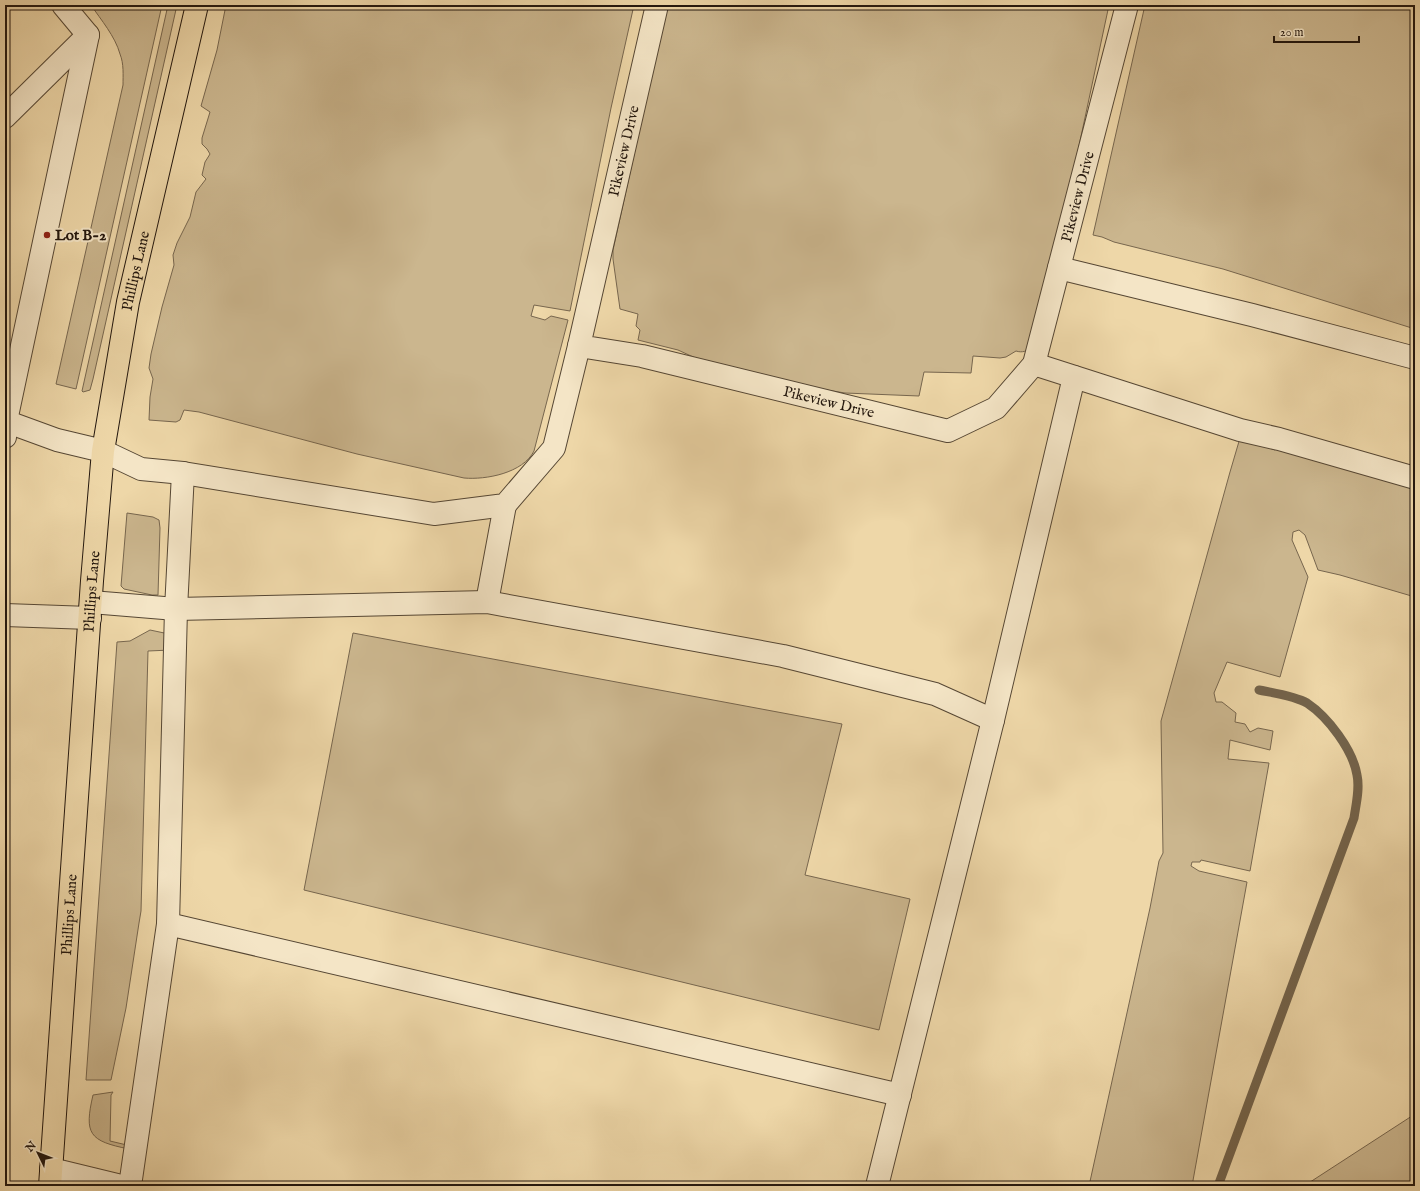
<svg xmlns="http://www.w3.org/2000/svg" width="1420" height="1191" font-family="'IM FELL English',serif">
<rect width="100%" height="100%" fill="#eed7a8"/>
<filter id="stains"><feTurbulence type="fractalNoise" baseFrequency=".005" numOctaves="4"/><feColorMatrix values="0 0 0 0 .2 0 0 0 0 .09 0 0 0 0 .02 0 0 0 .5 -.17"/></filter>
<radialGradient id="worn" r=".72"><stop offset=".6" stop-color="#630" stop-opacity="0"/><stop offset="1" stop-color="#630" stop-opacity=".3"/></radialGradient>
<g fill="#cbb68e" stroke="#77664e">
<path d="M91,5H162L76,389L56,384L123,85C123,75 124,64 120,54C115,36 101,20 91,5Z"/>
<path d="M168,5H177L93,379L90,390L83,392L82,391Z"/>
<path d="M226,5H634L611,108L570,311L534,305L531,316L545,320L551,316L568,320L534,451C523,473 486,480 464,478L357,454L199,412L184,410L180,420L176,422L149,420L150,397L153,379L149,368L151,354L162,307L174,265L173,255L177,243L190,217L196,192L206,179L202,175L205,162L210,154L207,149L202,144V138L210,112L201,106L217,50Z"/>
<path d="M667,5H1109L1073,174L1033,348C1027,351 1022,353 1016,351L1006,357L1000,358L973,356L971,373L924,372L919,396L845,393L747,377L715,367L678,350L638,340L640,330L636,326L638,314L620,309L613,259V250Z"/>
<path d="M1145,5H1415V329L1223,269L1114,242L1102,237L1093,235Z"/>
<path d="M1240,438L1275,450L1276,447L1415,486V597L1340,575L1318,570L1305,535L1299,530L1293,532L1292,540L1308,577L1280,677L1227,662L1214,693L1216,702H1222L1236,713L1235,722L1245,724L1250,732L1258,728L1273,731L1270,750L1230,740L1228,759L1269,763L1250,871L1201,860L1200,862H1192L1191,866L1199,871L1247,882L1192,1186H1089L1150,908L1159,861L1163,853L1161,721L1230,472Z"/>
<path d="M127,513L153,517L159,520L160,528L158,595H152L124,589L121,586Z"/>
<path d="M150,630L169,634L171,650L148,651L141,911L139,923L126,1008L111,1080H86L117,642L130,641Z"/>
<path d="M353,633L842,724L805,875L910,899L879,1030L304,890Z"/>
<path d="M113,1092L111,1095L110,1141L131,1146L129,1149C89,1141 84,1134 93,1095Z"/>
<path d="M1415,1114V1186H1304Z"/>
</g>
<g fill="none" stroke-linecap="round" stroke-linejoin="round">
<path stroke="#73634b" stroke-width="9" d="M1218,1186L1354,818C1356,804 1360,789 1357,775C1353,750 1328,717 1307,703C1295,696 1274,693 1259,690"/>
<g stroke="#564734" stroke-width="24">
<g id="minor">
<path id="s1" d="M657,5L579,346L642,356L948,431L996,408L1034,364L1127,5"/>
<path d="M5,117L88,35"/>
<path d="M1059,268L1252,315L1415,358"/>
<path d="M1034,364L1240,430L1279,439L1415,478"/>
<path d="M5,421L57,440L103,451L141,469L183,473L434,514L505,505L554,448L579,346"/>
<path d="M5,437L6,421L88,35L63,5"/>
<path d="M91,602L176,609L487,602L783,656L935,694L993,720L877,1186"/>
<path d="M487,602L505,505"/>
<path d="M5,615L90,618"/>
<path d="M993,720L1074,377"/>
<path d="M168,924L900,1095"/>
<path d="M51,1169L121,1186"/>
<path d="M130,1186L168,924L176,609L183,473"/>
</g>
</g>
<g stroke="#23170e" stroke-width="24">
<g id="major">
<path id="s2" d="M50,1186L92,581L103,451L128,302L197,5"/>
</g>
</g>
<use href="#minor" stroke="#f4e5c6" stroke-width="22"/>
<use href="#major" stroke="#eed7a8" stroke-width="22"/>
</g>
<circle fill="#8f2418" stroke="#f4e5c6" stroke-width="1.5" cx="47" cy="235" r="4"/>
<g text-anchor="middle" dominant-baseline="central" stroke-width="4" stroke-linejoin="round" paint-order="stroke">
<g font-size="15" fill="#23170e" stroke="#f4e5c6">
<text transform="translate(624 151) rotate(-77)">Pikeview Drive</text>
<text stroke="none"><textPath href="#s1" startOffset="1013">Pikeview Drive</textPath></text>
<text stroke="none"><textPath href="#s2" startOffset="920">Phillips Lane</textPath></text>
<text stroke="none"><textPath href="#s1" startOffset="606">Pikeview Drive</textPath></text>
<text stroke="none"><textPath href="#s2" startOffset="596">Phillips Lane</textPath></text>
<text stroke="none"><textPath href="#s2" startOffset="272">Phillips Lane</textPath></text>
</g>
<g font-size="15" font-weight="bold" fill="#23170e" stroke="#f4e5c6" text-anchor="start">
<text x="55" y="235">Lot B-2</text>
</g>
</g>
<rect width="1420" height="1191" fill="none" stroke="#eed7a8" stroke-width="20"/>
<rect x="6" y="6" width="1408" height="1179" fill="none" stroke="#23170e" stroke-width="2"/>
<rect x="10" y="10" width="1400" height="1171" fill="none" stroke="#23170e"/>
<g transform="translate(38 1153) rotate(313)" stroke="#f4e5c6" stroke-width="3" paint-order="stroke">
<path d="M0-3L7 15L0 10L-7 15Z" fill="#23170e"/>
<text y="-6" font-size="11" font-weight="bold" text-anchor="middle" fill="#23170e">N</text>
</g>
<path d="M1274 36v6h85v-6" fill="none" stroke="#23170e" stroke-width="2"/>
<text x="1280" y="36" font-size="12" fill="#23170e" stroke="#f4e5c6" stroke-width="3" paint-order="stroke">20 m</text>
<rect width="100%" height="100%" filter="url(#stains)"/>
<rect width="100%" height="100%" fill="url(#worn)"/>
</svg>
